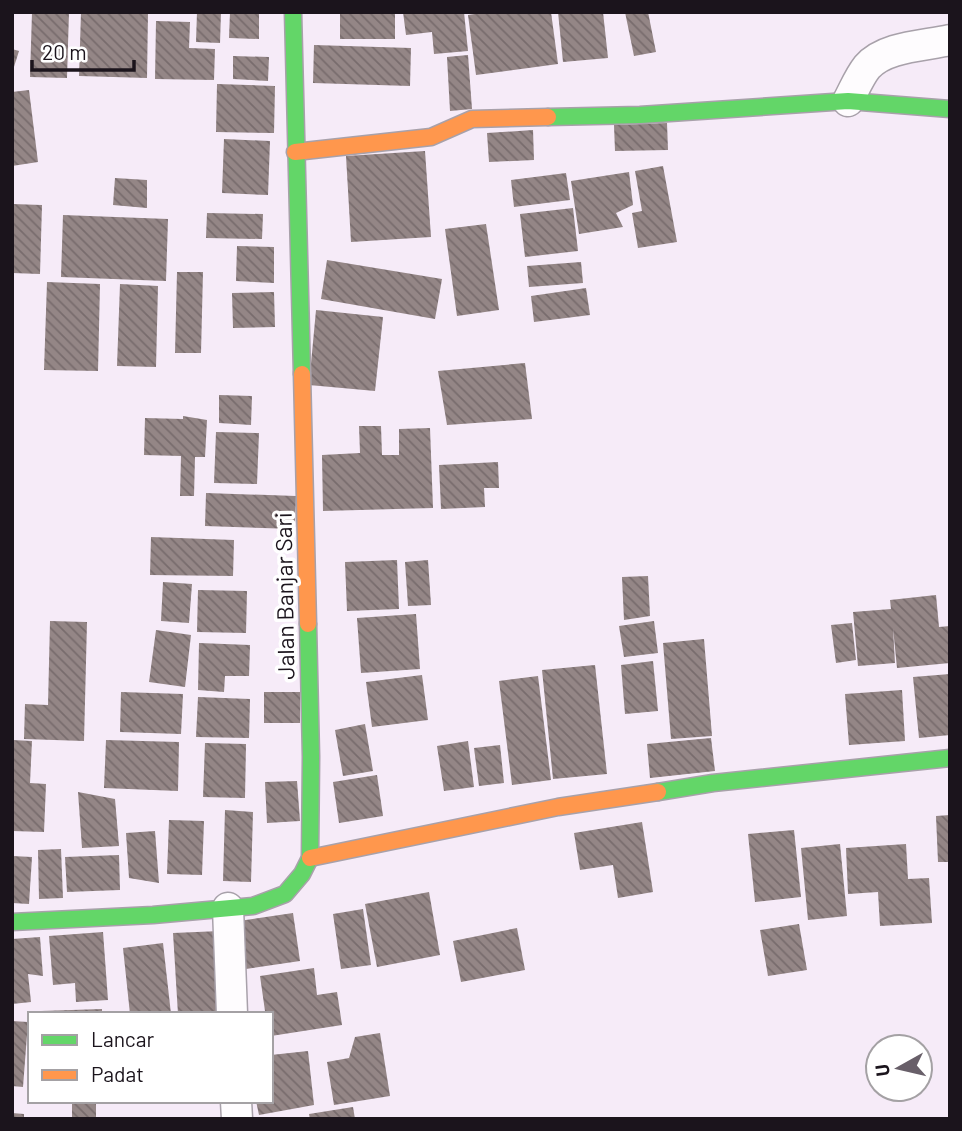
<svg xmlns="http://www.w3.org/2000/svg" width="962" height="1131" font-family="Barlow,sans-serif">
<defs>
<pattern id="building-back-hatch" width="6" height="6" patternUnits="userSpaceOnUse" patternTransform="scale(1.75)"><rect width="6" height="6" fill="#948686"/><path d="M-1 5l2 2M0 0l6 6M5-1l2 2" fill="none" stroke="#786c6d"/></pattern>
</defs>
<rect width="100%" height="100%" fill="#f6ebf8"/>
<g fill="url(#building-back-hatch)">
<path d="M32,12H69L67,78L30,77Z"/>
<path d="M81,12H148L147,78L79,76Z"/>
<path d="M197,12H221L220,43L196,42Z"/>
<path d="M230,12H259V39L229,38Z"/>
<rect x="340" y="12" width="55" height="27"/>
<path d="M403,12H464L468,51L434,54L432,32L406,35Z"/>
<path d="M487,12H551L558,64L476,75L468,15Z"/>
<path d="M558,12H603L608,58L563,62Z"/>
<path d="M625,12H648L656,52L634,56Z"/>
<path d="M156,21L190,22L189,48L215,49L214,80L155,79Z"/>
<path d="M314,45L411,48L410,86L313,83Z"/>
<path d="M12,49L19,51L13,70H12Z"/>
<path d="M468,55L472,109L450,111L447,57Z"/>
<path d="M233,56L269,57L268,81L233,79Z"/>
<path d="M217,84L275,86L274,133L216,132Z"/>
<path d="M29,90L38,162L12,166V92Z"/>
<path d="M667,123L668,150L615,151L614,125Z"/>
<path d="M533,130L534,160L489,162L487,133Z"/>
<path d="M224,139L270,141L268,195L222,193Z"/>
<path d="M425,151L431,237L351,242L346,156Z"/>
<path d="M663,166L677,242L638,248L632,213L642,211L635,171Z"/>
<path d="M629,172L633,205L616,213L623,227L579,234L571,181Z"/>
<path d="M566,173L570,200L514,207L511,180Z"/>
<path d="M115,178L147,180V208L113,205Z"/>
<path d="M12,204L42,205L40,274L12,273Z"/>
<path d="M573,208L578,251L525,257L520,214Z"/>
<path d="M207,213L263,214L262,239L206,238Z"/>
<path d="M63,215L168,219L166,281L61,277Z"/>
<path d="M486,224L499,310L457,316L445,229Z"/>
<path d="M237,246L274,247V283L236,281Z"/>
<path d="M327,260L442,279L435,319L321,299Z"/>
<path d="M581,262L583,283L529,287L527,266Z"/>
<path d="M177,272H203L201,353H175Z"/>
<path d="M47,282L100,284L98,371L44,370Z"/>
<path d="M120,284L158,286L156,367L117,366Z"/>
<path d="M586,288L590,315L534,322L531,296Z"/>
<path d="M274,292L275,327L233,328L232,293Z"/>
<path d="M316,310L383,317L375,391L309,385Z"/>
<path d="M525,363L532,419L447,425L438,371Z"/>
<path d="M219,395L252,396L251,425L219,423Z"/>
<path d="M183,416L207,420L205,457H195L194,496H180L181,456L144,455L145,418L183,419Z"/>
<path d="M359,426H381L382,455H399V429L430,428L433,508L323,511L322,455L360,453Z"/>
<path d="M216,432L259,433L257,484L214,483Z"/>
<path d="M498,462L499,488H484L485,507L441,509L439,465Z"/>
<path d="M206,493L296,496L295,529L205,526Z"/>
<path d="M151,537L234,540L233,576L150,575Z"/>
<path d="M397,560L399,609L347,611L345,562Z"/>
<path d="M428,560L431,605L408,606L405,562Z"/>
<path d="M648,576L650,616L624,620L622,577Z"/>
<path d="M163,582L192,584L189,623L161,621Z"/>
<path d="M198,590L247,591L246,633L197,632Z"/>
<path d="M936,595L939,627L950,626V663L897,668L893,628L895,663L858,666L853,612L891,609L890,600Z"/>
<path d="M416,614L420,669L361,673L357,618Z"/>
<path d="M50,621L87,622L84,741L24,739L25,704L48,705Z"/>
<path d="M654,621L658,653L624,657L619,626Z"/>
<path d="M852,623L856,660L836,663L831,625Z"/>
<path d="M156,630L191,635L185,687L149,682Z"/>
<path d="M704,639L712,736L671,739L663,643Z"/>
<path d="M199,643L250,645L249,676H225L224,692L198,690Z"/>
<path d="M653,661L658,711L625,714L621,665Z"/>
<path d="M595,665L607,774L553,779L542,670Z"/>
<path d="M950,674V735L919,738L913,677Z"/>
<path d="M422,675L428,720L372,727L366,682Z"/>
<path d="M538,676L551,780L512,785L499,681Z"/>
<path d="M902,690L905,741L849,745L845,694Z"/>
<path d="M121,692L183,694L181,734L120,732Z"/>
<rect x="264" y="692" width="36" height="31"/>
<path d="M198,697L250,699L249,738L196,737Z"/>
<path d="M365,724L373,771L343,776L335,730Z"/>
<path d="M711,738L715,771L650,778L647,744Z"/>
<path d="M12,740L32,741L30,783L46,784L44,832L12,831Z"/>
<path d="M106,740L179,742L178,791L104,788Z"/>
<path d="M468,741L474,787L444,791L437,746Z"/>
<path d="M205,743L246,744L245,798L203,797Z"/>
<path d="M500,745L504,783L479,786L474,748Z"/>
<path d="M377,775L383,816L339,823L333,782Z"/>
<path d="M297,781L300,821L267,823L265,782Z"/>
<path d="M78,792L115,799L119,846L82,848Z"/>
<path d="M225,810L253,812L251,882L223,881Z"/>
<path d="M950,815V862H938L936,816Z"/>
<path d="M169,820L204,821L202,875L167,874Z"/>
<path d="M642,822L653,892L618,898L613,865L580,870L574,833Z"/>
<path d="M794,830L801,897L755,902L748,834Z"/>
<path d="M155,831L159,883L129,878L126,833Z"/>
<path d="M840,844L847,916L808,920L801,848Z"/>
<path d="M906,844L908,879L929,878L932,923L880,926L878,892L848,894L846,848Z"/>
<path d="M61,849L63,898L39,899L38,850Z"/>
<path d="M119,855L120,890L67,892L65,857Z"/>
<path d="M12,856L32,857L29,904L12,903Z"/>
<path d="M429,892L440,955L377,967L365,904Z"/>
<path d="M363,909L371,965L341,969L333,914Z"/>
<path d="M293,913L300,961L246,969L239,921Z"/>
<path d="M799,924L807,970L768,976L760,930Z"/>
<path d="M517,928L525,970L461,982L453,941Z"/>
<path d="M220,931L225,1014H178L173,933Z"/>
<path d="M103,932L108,1000L76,1002L75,983L53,985L49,936Z"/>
<path d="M40,937L43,976L28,974L31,1002L12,1004V939Z"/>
<path d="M163,943L171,1014H130L123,948Z"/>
<path d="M314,968L317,995L337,992L342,1025L271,1036V1014H257L265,1011L260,976Z"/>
<path d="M102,1009V1014H41V1011Z"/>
<path d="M12,1021L28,1022L23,1087L12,1086Z"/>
<path d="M380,1033L390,1096L334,1105L327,1062L349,1058L355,1037Z"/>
<path d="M308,1051L314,1105L259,1115L256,1101H271V1055Z"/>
<rect x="72" y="1101" width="24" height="18"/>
<path d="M353,1107L355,1119H310L309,1114Z"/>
<path d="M12,1113L24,1114V1119H12Z"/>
</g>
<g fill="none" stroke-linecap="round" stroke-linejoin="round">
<g stroke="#a8a1aa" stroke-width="33">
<g id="street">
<path d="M848,101C854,90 859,77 867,67C885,46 925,46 950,40"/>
<path d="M228,908L232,1014"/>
<path d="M236,1101L237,1119"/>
</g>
</g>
<g stroke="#a8a1aa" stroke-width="19">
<g id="fast">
<path d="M293,12L302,374"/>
<path d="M548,117L640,115L848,101L950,109"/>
<path d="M658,792L713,783L950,758"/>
<path d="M12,922L153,915L253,906L285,894L302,874L310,858L311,757L308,624"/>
</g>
</g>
<g stroke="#a8a1aa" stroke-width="19">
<g id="slow">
<path d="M295,152L431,137L472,119L548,117"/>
<path d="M302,374L308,624"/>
<path d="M310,858L558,807L658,792"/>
</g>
</g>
<use href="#street" stroke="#fefcfe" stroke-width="30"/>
<use href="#fast" stroke="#63d668" stroke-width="16"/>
<use href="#slow" stroke="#ff974d" stroke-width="16"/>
</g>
<g text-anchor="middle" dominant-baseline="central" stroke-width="7" stroke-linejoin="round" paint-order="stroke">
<g font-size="23" fill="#1b141c" stroke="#fff">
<text transform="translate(284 596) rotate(-91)">Jalan Banjar Sari</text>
</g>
</g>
<rect width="962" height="1131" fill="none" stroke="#1b141c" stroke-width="28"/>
<rect x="28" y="1012" width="245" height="91" fill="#ffffff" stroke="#a4a1a4" stroke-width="2"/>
<rect x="42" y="1035" width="35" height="10" fill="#63d668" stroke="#a4a1a4" stroke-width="2"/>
<text x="91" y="1047" font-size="21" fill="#1b141c">Lancar</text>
<rect x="42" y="1070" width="35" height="10" fill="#ff974d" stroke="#a4a1a4" stroke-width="2"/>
<text x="91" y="1082" font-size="21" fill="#1b141c">Padat</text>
<g transform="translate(899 1068) rotate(262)"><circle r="33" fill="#ffffff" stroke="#a4a1a4" stroke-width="2"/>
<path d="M0-5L12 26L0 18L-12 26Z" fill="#685f69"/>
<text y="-10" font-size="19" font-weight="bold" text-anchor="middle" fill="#1b141c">U</text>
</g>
<path d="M32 60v10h102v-10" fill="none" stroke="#1b141c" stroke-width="3.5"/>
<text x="42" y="60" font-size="21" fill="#1b141c" stroke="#ffffff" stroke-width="5" paint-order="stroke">20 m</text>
</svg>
